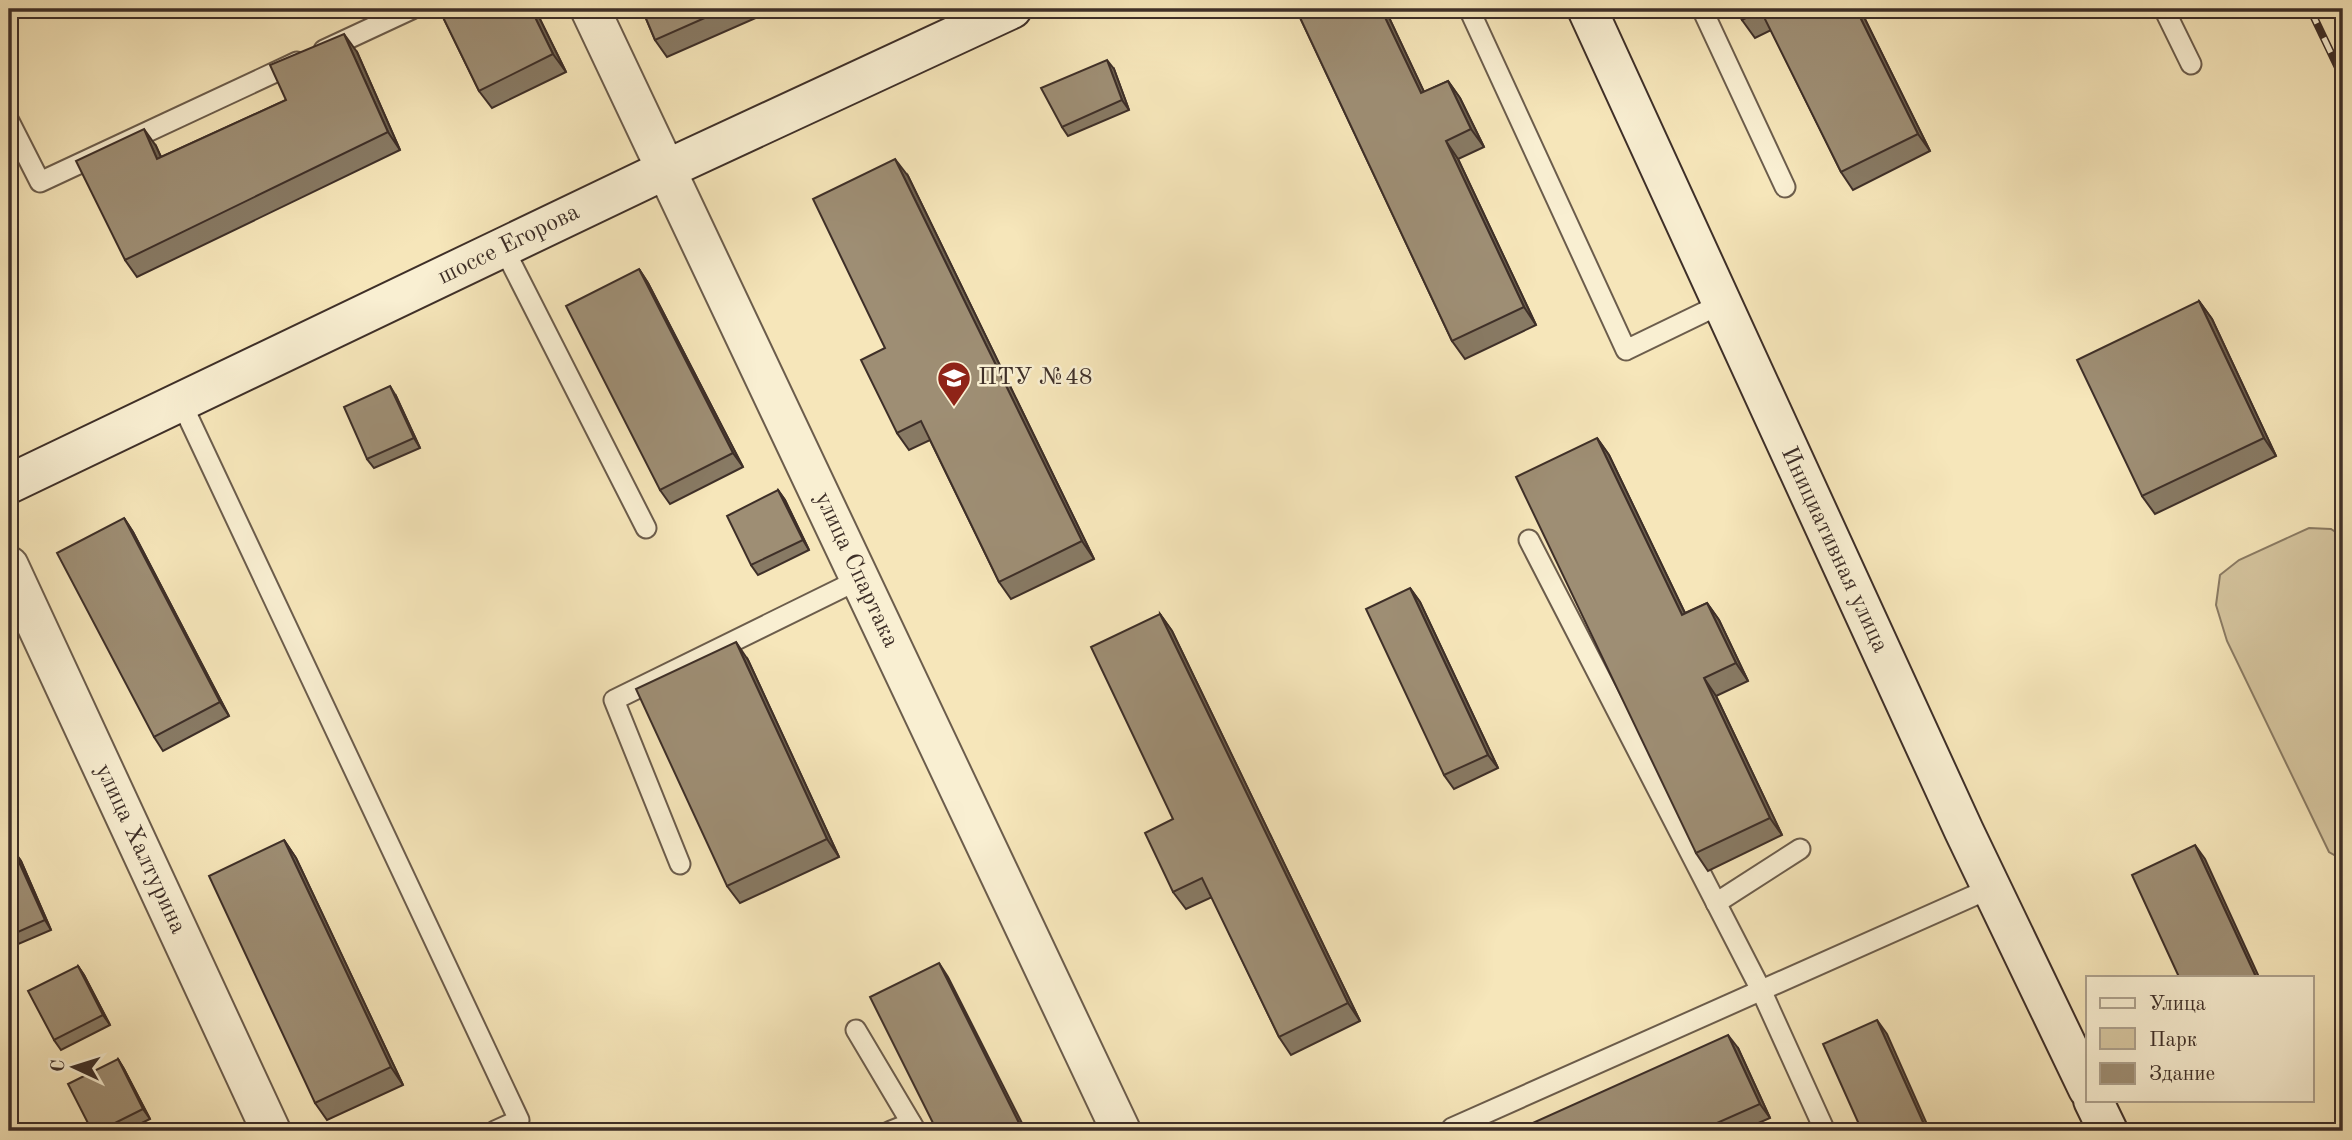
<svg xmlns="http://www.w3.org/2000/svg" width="2352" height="1140" font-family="'Old Standard TT',serif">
<rect width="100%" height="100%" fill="#f6e6ba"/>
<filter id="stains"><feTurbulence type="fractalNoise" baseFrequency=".00286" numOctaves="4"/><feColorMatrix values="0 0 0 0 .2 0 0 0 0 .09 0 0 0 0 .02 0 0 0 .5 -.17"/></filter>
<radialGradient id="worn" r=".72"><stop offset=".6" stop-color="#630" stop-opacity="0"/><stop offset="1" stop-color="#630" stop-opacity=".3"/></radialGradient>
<path fill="#d7c7a1" stroke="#8a7b64" stroke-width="2" d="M2309,528L2331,529L2343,537V860L2329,852L2227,641L2216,605L2220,575L2239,560Z"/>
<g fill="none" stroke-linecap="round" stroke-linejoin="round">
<g stroke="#6c5d4c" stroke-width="23">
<g id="service">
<path d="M1469,9L1626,350L1721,304"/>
<path d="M1702,9L1785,187"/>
<path d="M2164,9L2191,64"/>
<path d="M324,50L412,9"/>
<path d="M9,121L40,182L297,62"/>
<path d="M503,247L646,528"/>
<path d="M181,402L519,1120L495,1131"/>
<path d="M1529,540L1761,990L1825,1131"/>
<path d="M680,864L614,700L860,579"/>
<path d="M1716,903L1800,849"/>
<path d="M856,1030L916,1131"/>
<path d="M891,1131L911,1123"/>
<path d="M1454,1131L1452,1128L1991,888"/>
</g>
</g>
<g stroke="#6c5d4c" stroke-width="42">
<g id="minor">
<path d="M590,9L1121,1131"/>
<path d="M9,566L271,1131"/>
</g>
</g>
<g stroke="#3e2f28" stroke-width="42">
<g id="secondary">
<path d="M1587,9L1964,831L2088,1089"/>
<path d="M9,484L667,169L1012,9"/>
<path d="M2093,1100L2108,1131"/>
</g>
</g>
<use href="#service" stroke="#f9efd2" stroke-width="19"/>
<use href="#minor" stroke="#f9efd2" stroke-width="38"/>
<use href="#secondary" stroke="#f9efd2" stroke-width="38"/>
<g stroke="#3e2f28" stroke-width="8">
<path id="rail" d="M2310,9L2343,78"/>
</g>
<use href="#rail" stroke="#f9efd2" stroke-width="5" stroke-dasharray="16" stroke-linecap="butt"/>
</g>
<g fill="#887a64" stroke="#3e2f28" stroke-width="2">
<path d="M439,9H535L566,72L492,108L479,91Z"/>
<path d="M642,9H754L758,17L667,57L655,40Z"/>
<path d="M1296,9H1385L1424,92L1448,81L1460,98L1484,147L1458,159L1536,325L1465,359L1452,341Z"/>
<path d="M1737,9H1860L1930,151L1853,190L1841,172L1771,30L1755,38L1742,20Z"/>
<path d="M357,52L400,150L137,277L125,260L156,146L161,157L286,100Z"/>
<path d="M1114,69L1129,110L1068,136L1062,127Z"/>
<path d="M908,176L1094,559L1011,599L999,582L930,440L909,450L897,433L885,348Z"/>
<path d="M639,269L648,283L743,467L670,504L660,490Z"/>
<path d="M2199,301L2212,319L2276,456L2155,514L2142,496Z"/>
<path d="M396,396L420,448L374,468L367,459Z"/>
<path d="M1597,438L1609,455L1685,613L1707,603L1719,620L1748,681L1716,696L1782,835L1708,871L1696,853Z"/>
<path d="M778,490L785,500L809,550L758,575L751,565Z"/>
<path d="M124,518L133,532L229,716L163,751L154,737Z"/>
<path d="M1410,588L1420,602L1498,768L1454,789L1444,775Z"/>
<path d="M1160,614L1172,631L1360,1021L1291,1055L1279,1037L1212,897L1186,909L1173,892V819Z"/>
<path d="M748,660L839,857L740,903L727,886Z"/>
<path d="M284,840L296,858L403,1085L327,1120L315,1103Z"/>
<path d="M14,851L21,861L51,930L9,948V854Z"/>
<path d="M78,966L84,975L110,1025L61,1050L54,1040Z"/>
<path d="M1738,1048L1770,1118L1740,1131H1528Z"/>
<path d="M118,1059L124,1069L150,1119L125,1131H92Z"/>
</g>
<g fill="#6f6351" stroke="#3e2f28" stroke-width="2">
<path d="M531,9H535L566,72L553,54Z"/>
<path d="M1381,9H1385L1433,111L1421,93Z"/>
<path d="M1856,9H1860L1930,151L1918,134Z"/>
<path d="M344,34L357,52L400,150L388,132Z"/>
<path d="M1107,60L1114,69L1129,110L1122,100Z"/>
<path d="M1448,81L1460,98L1484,147L1471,129Z"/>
<path d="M144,129L156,146L170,177L157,159Z"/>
<path d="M1446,141L1458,159L1536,325L1524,307Z"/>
<path d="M895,159L908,176L1094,559L1082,541Z"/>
<path d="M639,269L648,283L743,467L733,453Z"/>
<path d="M2199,301L2212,319L2276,456L2264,438Z"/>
<path d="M390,386L396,396L420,448L414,438Z"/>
<path d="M1597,438L1609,455L1694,632L1682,615Z"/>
<path d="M778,490L785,500L809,550L803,540Z"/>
<path d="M124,518L133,532L229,716L220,702Z"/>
<path d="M1410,588L1420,602L1498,768L1488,755Z"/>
<path d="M1707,603L1719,620L1748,681L1736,663Z"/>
<path d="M1160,614L1172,631L1360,1021L1348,1003Z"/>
<path d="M736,642L748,660L839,857L827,839Z"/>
<path d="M1704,678L1716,696L1782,835L1770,818Z"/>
<path d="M284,840L296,858L403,1085L391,1067Z"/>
<path d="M2195,845L2205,859L2259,977H2256Z"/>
<path d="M14,851L21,861L51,930L45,920Z"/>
<path d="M939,963L948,977L1026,1131H1023Z"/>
<path d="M78,966L84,975L110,1025L103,1015Z"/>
<path d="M1877,1020L1887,1034L1930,1131H1927Z"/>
<path d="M1728,1035L1738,1048L1770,1118L1760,1104Z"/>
<path d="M118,1059L124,1069L150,1119L143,1109Z"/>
</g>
<g fill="#9e8e74" stroke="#3e2f28" stroke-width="2">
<path d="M439,9H531L553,54L479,91Z"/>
<path d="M642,9H725L655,40Z"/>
<path d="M1296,9H1381L1421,93L1448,81L1471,129L1446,141L1524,307L1452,341Z"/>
<path d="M1737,9H1856L1918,134L1841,172L1761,11L1742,20Z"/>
<path d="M344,34L388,132L125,260L76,161L144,129L157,159L286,100L270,65Z"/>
<path d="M1107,60L1122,100L1062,127L1041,88Z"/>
<path d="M895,159L1082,541L999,582L921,421L897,433L861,360L885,348L813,199Z"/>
<path d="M639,269L733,453L660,490L566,306Z"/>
<path d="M2199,301L2264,438L2142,496L2077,360Z"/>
<path d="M390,386L414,438L367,459L344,407Z"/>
<path d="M1597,438L1682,615L1707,603L1736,663L1704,678L1770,818L1696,853L1516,477Z"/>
<path d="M778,490L803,540L751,565L727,516Z"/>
<path d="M124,518L220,702L154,737L57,553Z"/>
<path d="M1410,588L1488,755L1444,775L1366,609Z"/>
<path d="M1160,614L1348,1003L1279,1037L1202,878L1173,892L1145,833L1173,819L1091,647Z"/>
<path d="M736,642L827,839L727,886L636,689Z"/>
<path d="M284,840L391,1067L315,1103L209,876Z"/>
<path d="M2195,845L2256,977H2179L2132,875Z"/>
<path d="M14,851L45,920L9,936V854Z"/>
<path d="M939,963L1023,1131H937L870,997Z"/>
<path d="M78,966L103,1015L54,1040L28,991Z"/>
<path d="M1877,1020L1927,1131H1862L1823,1044Z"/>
<path d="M1728,1035L1760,1104L1699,1131H1528L1526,1126Z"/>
<path d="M118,1059L143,1109L99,1131H92L68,1084Z"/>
</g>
<defs>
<g id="university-pin" transform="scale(1.75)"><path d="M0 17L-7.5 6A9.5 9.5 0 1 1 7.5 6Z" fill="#8f2418" stroke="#f9efd2"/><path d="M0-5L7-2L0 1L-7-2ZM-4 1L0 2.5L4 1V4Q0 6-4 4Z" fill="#fff"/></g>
</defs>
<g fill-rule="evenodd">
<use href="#university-pin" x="954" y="378"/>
</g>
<g text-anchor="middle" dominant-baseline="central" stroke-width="5" stroke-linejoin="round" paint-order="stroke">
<g font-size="24" fill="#3e2f28" stroke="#f9efd2">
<text transform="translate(509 245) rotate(-26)">шоссе Егорова</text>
<text transform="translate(1834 550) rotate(65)">Инициативная улица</text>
<text transform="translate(856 570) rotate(65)">улица Спартака</text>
<text transform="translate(140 849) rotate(65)">улица Халтурина</text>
</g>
<g font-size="24" fill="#3e2f28" stroke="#f9efd2" text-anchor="start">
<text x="978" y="378">ПТУ №48</text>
</g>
</g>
<rect width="2352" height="1140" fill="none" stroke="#f6e6ba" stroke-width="35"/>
<rect x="10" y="10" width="2331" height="1119" fill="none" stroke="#3e2f28" stroke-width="3.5"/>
<rect x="18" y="18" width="2317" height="1105" fill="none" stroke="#3e2f28" stroke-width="2"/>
<rect x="2086" y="976" width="228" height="126" fill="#f9efd2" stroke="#aea28e" stroke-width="2"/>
<rect x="2100" y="998" width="35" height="10" fill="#f9efd2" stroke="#aea28e" stroke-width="2"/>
<text x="2149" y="1010" font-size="21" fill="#3e2f28">Улица</text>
<rect x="2100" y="1028" width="35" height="21" fill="#d7c7a1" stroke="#aea28e" stroke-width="2"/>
<text x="2149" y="1046" font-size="21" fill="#3e2f28">Парк</text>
<rect x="2100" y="1063" width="35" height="21" fill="#9e8e74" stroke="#aea28e" stroke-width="2"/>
<text x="2149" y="1080" font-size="21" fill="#3e2f28">Здание</text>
<g transform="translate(74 1067) rotate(274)" stroke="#f9efd2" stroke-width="5" paint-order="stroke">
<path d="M0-5L12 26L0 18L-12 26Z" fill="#3e2f28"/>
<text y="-10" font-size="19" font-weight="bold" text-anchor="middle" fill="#3e2f28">С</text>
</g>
<rect width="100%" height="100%" filter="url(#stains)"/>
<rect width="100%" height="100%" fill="url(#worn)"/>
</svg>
